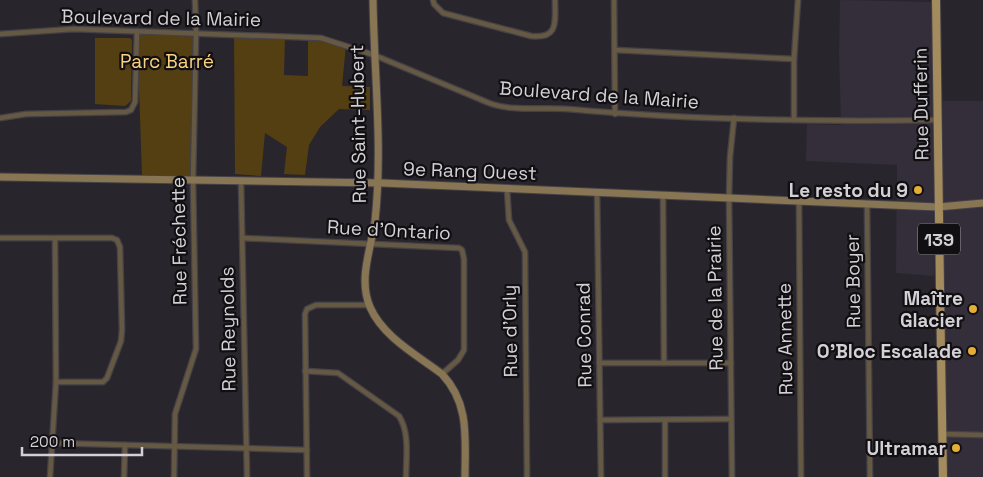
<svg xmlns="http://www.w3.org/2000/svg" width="983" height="477" font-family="'Space Grotesk',sans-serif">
<rect width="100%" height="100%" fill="#29252c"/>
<g fill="#342d3a">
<path d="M840,0L933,2L934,276L896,273L897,165L806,161L807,124L841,125L839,54Z"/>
<path d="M943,101H983V198L966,201L943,203Z"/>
<path d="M983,205V477H947L941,211Z"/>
</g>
<g fill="#543f13">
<path d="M137,31L196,33L193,180L142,175Z"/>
<path d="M234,35L285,36L284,75L308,76V37L346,45L342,86L370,87V110L339,109L320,127L309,145L305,175L284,174L287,147L265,133L261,176L235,174Z"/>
<path d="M95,38H130L132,40L131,101L125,106L95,104Z"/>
</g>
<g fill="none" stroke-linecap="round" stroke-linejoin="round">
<g stroke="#444147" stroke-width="7">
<g id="street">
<path d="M433,0L434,4L443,13L531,36C559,39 555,22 555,0"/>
<path d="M614,0L615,114"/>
<path d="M0,34L74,29L321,38L374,55L489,103C513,112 543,107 568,109C691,120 815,122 938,120"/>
<path d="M615,50L794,59"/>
<path d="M0,118L26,114L126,112L131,110L135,102L137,31"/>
<path d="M794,120V59L798,0"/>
<path d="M241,181L247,477"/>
<path d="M507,189L509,220L525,252L527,477"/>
<path d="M597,192L601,477"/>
<path d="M663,195L664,363"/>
<path d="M799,201L801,477"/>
<path d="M867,204L870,477"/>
<path d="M0,238H112L117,240L120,247L122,330L121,341L107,378L103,382H56"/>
<path d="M242,238L459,248L462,250L464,259V350L458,360L442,374"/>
<path d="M599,363H731"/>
<path d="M305,371L338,373L399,416C410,433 406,458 406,477"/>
<path d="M600,420L731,419"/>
<path d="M665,420V477"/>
<path d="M943,434L983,435"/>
<path d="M53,443L307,450"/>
<path d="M50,477L56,382L55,239"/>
<path d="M124,477L125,445"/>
<path d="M174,477L175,414L196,349L193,180L196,33L195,0"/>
<path d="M307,477L305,314L307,309L316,305H369"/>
<path d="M732,477L729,198L730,157L734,118"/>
</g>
</g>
<g stroke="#444147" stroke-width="9">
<g id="secondary">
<path d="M373,0C374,73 383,148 375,221C371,249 358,279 370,307C383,337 417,355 442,374C470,404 465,438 465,477"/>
<path d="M0,177L382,183L938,207L983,203"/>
</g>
</g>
<g stroke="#444147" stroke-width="10">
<path id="primary" d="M936,0C937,159 941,318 943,477"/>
</g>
<use href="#street" stroke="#655944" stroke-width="4.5"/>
<use href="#secondary" stroke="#887553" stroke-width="7"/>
<use href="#primary" stroke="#a38b5e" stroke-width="8"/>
</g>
<g fill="#e4ad35" stroke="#110f12" stroke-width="2">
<circle cx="918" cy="190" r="5"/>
<circle cx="973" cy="309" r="5"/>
<circle cx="972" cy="351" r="5"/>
<circle cx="956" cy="448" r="5"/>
</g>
<g text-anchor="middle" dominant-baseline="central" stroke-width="4.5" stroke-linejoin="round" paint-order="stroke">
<rect fill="#110f12" stroke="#99979a" stroke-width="1" x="918" y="223.5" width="42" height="31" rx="4"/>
<g font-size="18" font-weight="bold" fill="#d3d1d5">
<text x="939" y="239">139</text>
</g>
<g font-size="19" fill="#d3d1d5" stroke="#110f12">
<text transform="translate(161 18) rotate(1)">Boulevard de la Mairie</text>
<text transform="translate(599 95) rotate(4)">Boulevard de la Mairie</text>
<text transform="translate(921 104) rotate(-91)">Rue Dufferin</text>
<text transform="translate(358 124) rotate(-91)">Rue Saint-Hubert</text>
<text transform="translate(470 171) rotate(2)">9e Rang Ouest</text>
<text transform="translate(389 230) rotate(3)">Rue d'Ontario</text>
<text transform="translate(179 241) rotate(-91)">Rue Fréchette</text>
<text transform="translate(853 281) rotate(-91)">Rue Boyer</text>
<text transform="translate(715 298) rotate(-91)">Rue de la Prairie</text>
<text transform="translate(228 329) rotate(-91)">Rue Reynolds</text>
<text transform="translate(510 331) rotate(-91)">Rue d'Orly</text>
<text transform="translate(584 335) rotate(-91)">Rue Conrad</text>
<text transform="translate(785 339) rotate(-91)">Rue Annette</text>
</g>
<g font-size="19" fill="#fbd180" stroke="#110f12">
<text x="167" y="61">Parc Barré</text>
</g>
<g font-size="19" font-weight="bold" fill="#d3d1d5" stroke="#110f12" text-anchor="end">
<text x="908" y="190">Le resto du 9</text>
<text x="963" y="298">Maître<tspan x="963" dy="22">Glacier</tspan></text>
<text x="962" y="351">O'Bloc Escalade</text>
<text x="946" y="448">Ultramar</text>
</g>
</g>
<path d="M22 447v8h120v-8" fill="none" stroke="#d3d1d5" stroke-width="2.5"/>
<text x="30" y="447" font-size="15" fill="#d3d1d5" stroke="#110f12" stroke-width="4" paint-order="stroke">200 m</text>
</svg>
